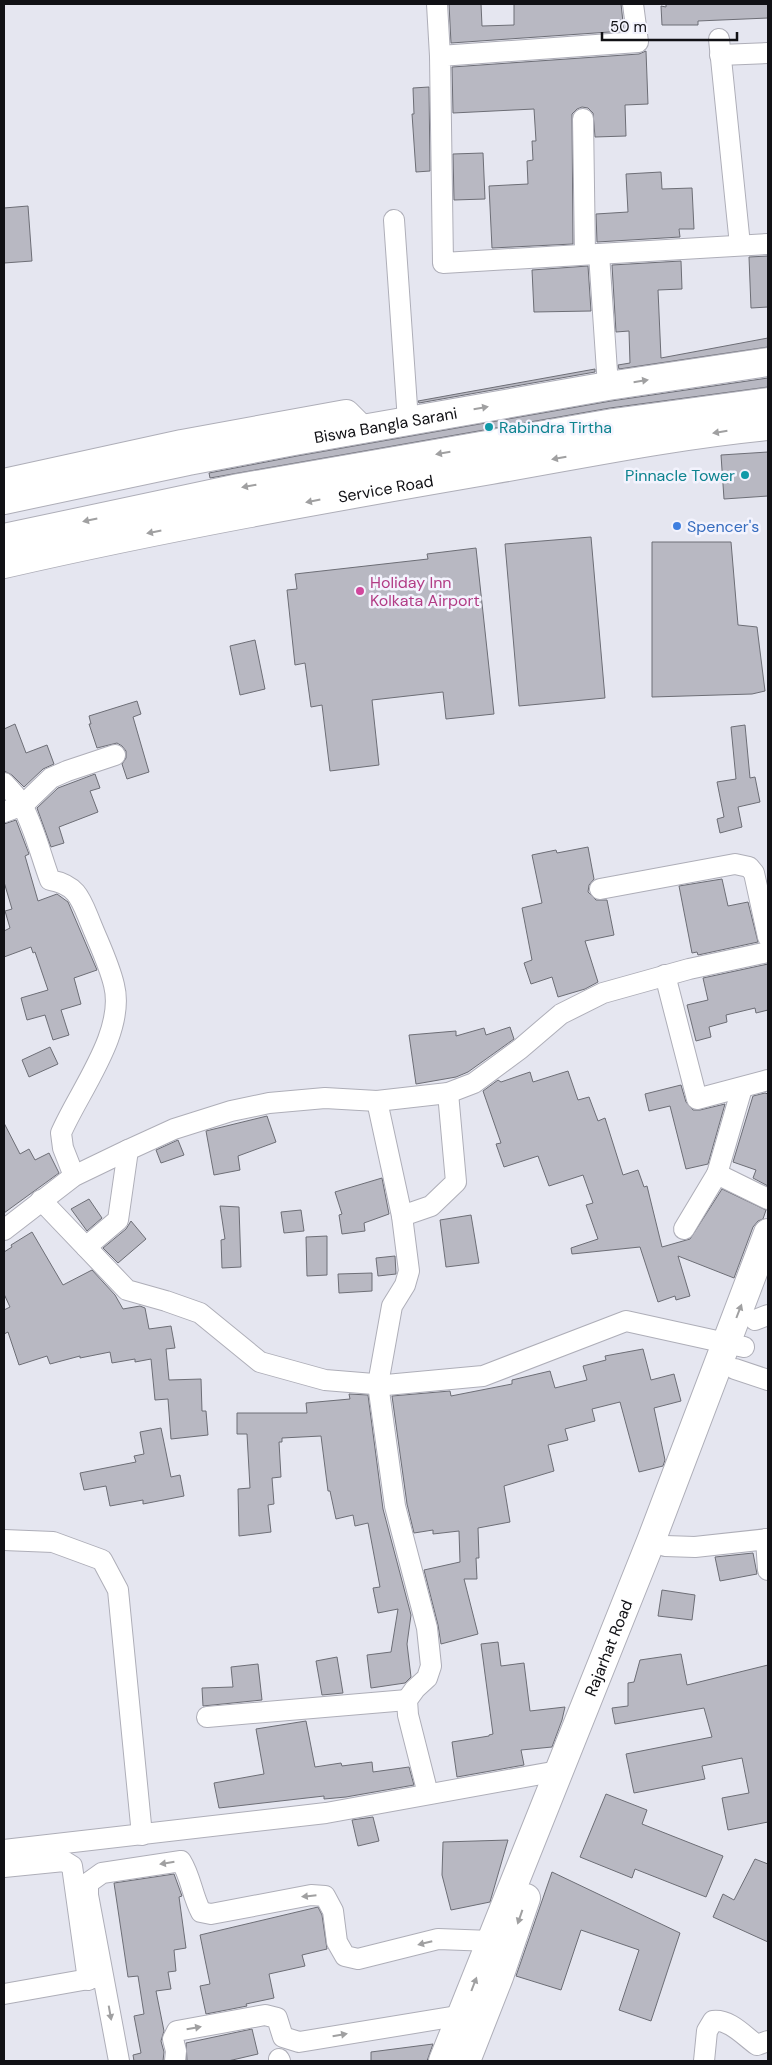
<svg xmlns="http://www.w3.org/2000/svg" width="772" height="2065" font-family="'DM Sans',sans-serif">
<rect width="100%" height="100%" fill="#e5e6f0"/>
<g fill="#b8b8c2" stroke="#6d6e76">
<path d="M449,4H481L482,26L514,25V4H621L624,31L451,43Z"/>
<path d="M666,4H768V18L698,21V25H662L661,6L666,7Z"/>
<path d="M646,51L648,104L625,105L626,136L595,137L593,113L588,108L582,107L577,109L572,114L573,244L492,248L489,186L528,184L527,161L533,160L532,141H536L534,109L453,113L452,67L639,54Z"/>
<path d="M429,87L430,171L416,172L412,114H414L413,88Z"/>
<path d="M483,153L485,199L454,200L453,154Z"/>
<path d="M661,172L662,189L692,188L694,229H679L680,237L597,242L596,214L628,212L626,174Z"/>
<path d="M28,206L32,261L4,263V208Z"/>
<path d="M768,256V307L751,308L749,257Z"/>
<path d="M681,261L682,289L658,290L661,358L768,338V347L619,369L618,365L630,363L629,331L616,332L612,265Z"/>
<path d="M588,266L591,311L534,312L532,270Z"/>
<path d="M595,369V372L419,403L418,401Z"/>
<path d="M768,378V387L610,408L210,478L209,473L297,456L611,401Z"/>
<path d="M768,452V496L724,499L721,455Z"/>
<path d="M591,537L605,698L519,706L505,544Z"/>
<path d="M652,542H731L738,625L757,627L765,691L752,694L652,697Z"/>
<path d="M476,548L494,714L446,719L443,692L372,700L379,765L330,771L322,705L311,707L305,663L295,665L287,590L297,589L295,574L428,559L427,554Z"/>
<path d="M255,640L265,689L240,695L230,646Z"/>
<path d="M137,701L141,714L133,717L149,772L127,779L122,764L126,758V751L122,746L117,743L97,748L89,724H91L89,716Z"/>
<path d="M15,724L26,753L47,745L54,764L43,769L24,787L12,775L4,771V729Z"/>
<path d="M745,725L750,778L755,777L760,802L738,807L742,827L720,833L717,819L724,817L717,782L736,779L731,727Z"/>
<path d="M95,774L100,788L90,791L98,812L59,827L64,843L51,847L37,808L58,788Z"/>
<path d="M16,820L29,854L25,856L38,901L57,894L68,902L97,970L74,978L81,1004L61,1010L69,1035L53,1040L45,1015L27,1020L21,998L48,990L35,952L33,953L31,947L4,957V931L10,928L5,911L12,909L4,882V824Z"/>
<path d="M588,847L594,879L589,885L588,892L596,900H607L614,935L585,941L598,982L585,989L558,997L552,977L531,984L524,963L532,960L522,908L542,903L532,855L556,850L557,853Z"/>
<path d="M722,879L728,906L748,902L758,942L698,955L697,952L692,953L679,886Z"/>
<path d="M768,964V1010L756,1013L755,1008L726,1015L727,1022L709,1027L711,1037L696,1041L687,1005L708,1000L703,978Z"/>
<path d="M510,1027L514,1039L468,1072L456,1077L416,1084L409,1035L456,1031V1036L484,1028L486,1035Z"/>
<path d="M50,1047L58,1064L29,1077L22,1060Z"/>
<path d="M568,1071L578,1100L589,1097L598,1121L605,1118L623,1175L638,1170L644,1187L647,1186L662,1247L690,1239L722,1189L766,1210L763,1219L758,1221L753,1227L734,1278L678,1256L690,1296L676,1300L675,1296L658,1302L640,1247L572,1254L571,1248L598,1239L586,1205L593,1203L583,1175L549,1186L538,1156L504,1167L496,1144L501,1143L483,1091L498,1080L501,1082L530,1072L533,1082Z"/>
<path d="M681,1085L686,1102L693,1110H700L725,1104L708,1164L686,1169L670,1106L649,1111L645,1094Z"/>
<path d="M765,1093L768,1094V1186L753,1178L756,1170L733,1162L753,1096Z"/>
<path d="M267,1116L276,1142L238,1156L240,1170L214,1175L206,1131Z"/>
<path d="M4,1123L20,1154L29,1149L35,1160L49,1153L59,1173L4,1213Z"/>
<path d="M178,1140L184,1155L161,1163L156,1150Z"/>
<path d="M382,1178L389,1214L364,1223L365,1231L342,1234L339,1215L342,1214L335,1192Z"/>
<path d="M89,1199L102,1218L87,1231L71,1209Z"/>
<path d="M220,1206L239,1207L241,1267L222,1268L221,1240L225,1239Z"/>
<path d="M301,1210L304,1231L284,1233L281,1212Z"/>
<path d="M471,1215L479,1263L446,1267L440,1220Z"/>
<path d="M131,1221L146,1239L118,1263L103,1248L126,1229Z"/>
<path d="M32,1232L63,1285L92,1270L115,1295L123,1309L140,1306L145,1308L149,1329L171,1326L175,1348L166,1349L169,1380L201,1379L202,1411H206L208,1435L171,1439L168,1399L155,1400L151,1359L135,1362V1359L112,1363L110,1352L80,1358V1356L50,1364L47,1356L19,1365L8,1332L4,1334V1310L10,1307L4,1294V1252L12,1247L11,1245Z"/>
<path d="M327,1236V1275L307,1276L306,1237Z"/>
<path d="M395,1256L396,1274L378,1276L376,1258Z"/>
<path d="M372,1273V1291L339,1293L338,1274Z"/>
<path d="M643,1349L651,1380L674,1374L681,1401L654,1408L665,1460L663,1466L639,1472L620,1402L592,1409L595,1421L565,1429L568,1440L548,1445L554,1471L504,1486L510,1522L478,1528L479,1558H476L477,1579H464L478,1634L441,1644L438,1625L424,1570L460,1562L459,1531L433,1534V1530L414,1533L407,1504L392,1396L450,1391L451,1396L512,1384V1380L550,1371L555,1388L587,1380L583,1366L606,1360L605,1356Z"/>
<path d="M349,1394L368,1395L383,1509L411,1615L407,1644L411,1677L405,1683L371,1688L367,1655L391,1652L398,1609L378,1613L373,1588L380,1587L368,1523L355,1526L353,1515L336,1519L330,1491H328L321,1436L282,1438V1442H279L281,1477L272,1478L274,1504L268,1505L271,1532L239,1536L238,1489L250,1488L247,1434H237V1413H307L306,1403L350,1399Z"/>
<path d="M161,1428L171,1477L180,1475L184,1496L143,1504V1500L110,1506L106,1486L84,1490L80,1473L136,1462L134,1456L144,1454L140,1432Z"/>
<path d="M753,1553L757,1574L720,1581L715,1557Z"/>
<path d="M662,1590L695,1595L692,1620L658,1616Z"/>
<path d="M498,1642L501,1666L524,1663L530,1711L565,1707L562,1720L552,1747L521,1750L524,1765L457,1777L452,1742L489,1736V1735L493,1734L481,1644Z"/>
<path d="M681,1654L687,1685L768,1665V1822L728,1830L722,1798L749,1793L742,1758L702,1766L705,1779L634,1793L626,1754L712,1737L704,1708L615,1724L612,1708L628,1706V1683L634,1682L640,1660Z"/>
<path d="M337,1657L343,1693L322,1695L316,1661Z"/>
<path d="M258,1664L262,1700L203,1706L202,1688L233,1687L231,1667Z"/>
<path d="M306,1721L315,1767L341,1763L342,1766L372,1762L373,1772L409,1767L414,1785L346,1797L324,1799V1796L219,1808L214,1783L264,1774L256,1729Z"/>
<path d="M606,1794L647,1810L642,1824L723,1856L706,1897L635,1869L632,1878L580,1857Z"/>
<path d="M373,1817L379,1841L358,1846L352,1820Z"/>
<path d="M508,1840L490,1902L451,1910L442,1875L443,1842Z"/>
<path d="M755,1859L768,1864V1942L713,1917L723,1894L734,1900Z"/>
<path d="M552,1872L680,1933L651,2021L619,2010L639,1950L581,1930L561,1990L516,1976Z"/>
<path d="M174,1874L182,1896L179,1897L186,1948L174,1950L176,1971L168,1972L171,1989L156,1991L164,2031L161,2041L164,2052L163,2061H134L133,2055L141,2053L134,2016L144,2014L138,1976L128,1977L114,1883Z"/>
<path d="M318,1907L322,1915L327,1949L302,1955L305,1966L269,1974L274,1998L246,2004L247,2006L206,2014L200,1986L210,1984L200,1935Z"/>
<path d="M252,2029L258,2054L228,2061H187L186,2043Z"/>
<path d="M433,2044L427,2061H371V2052Z"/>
</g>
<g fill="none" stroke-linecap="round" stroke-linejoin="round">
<g stroke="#aeaeb8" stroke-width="22">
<g id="street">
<path d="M437,4L440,56"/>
<path d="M633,4L638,42L440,56L443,263L768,244"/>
<path d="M719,39L740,245"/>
<path d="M720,55L768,53"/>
<path d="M583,119L585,254"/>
<path d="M394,220L408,421"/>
<path d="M599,254L608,386"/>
<path d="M4,783C10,790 19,798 23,807C35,830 41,856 50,880C78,885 81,900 91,924C99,944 109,964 114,985C126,1032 79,1091 61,1133L63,1148L74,1176"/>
<path d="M4,812L23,805L51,778L67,771L115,755"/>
<path d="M600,889L735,864L749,867L754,873L768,937"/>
<path d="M665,975L697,1099L768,1080"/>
<path d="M742,1088L717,1174L768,1199"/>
<path d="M377,1101L402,1216L431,1206L456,1182L448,1093"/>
<path d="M41,1200L127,1290L166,1301L200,1313L260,1362L325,1380L386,1385L483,1376L626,1321L744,1347"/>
<path d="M402,1216L409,1271L405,1285L392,1306L378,1384L395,1506L427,1628L431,1666L427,1678L415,1689L407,1700L408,1715L428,1794"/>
<path d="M684,1229L717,1174"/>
<path d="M4,1230L74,1176L128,1150"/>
<path d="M86,1247L118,1220L128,1150L174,1129L231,1111L269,1103L325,1098L377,1101L448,1093L474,1083L520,1049L561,1014L603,993L689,969L768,952"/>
<path d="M755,1320L768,1315"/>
<path d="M735,1369L768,1380"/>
<path d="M766,1539L768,1570"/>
<path d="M4,1540L53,1542L102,1560L118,1590L142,1835"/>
<path d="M665,1546L695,1547L768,1539"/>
<path d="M207,1717L407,1700"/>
<path d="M4,1850L326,1813L558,1771"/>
<path d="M4,1867L64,1861L72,1866L88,1980"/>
<path d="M4,1994L100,1977"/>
<path d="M279,2059L280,2061"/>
<path d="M119,2061L88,1895V1883L102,1873L181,1861C191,1877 192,1895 201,1912L211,1914L311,1895L325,1896L333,1911L337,1942L345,1956L358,1959L438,1939L491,1941"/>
<path d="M175,2061L176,2051L173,2039L177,2031L265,2015L277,2018L283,2037L299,2042L463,2015"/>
<path d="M704,2061L707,2031L713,2021C730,2019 744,2036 757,2045L768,2041"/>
</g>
</g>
<g stroke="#aeaeb8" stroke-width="30">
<g id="secondary">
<path d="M4,483L182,444L346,414L361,429"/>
<path id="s1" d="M4,564C165,527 328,498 491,470C583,454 675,435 768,426"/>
</g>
</g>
<g stroke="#aeaeb8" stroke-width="30">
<g id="primary">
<path id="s2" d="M4,500L188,461L294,441L608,386L768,362"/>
<path d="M4,538L239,488L613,423L768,402"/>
<path id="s3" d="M443,2061L651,1541L768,1233"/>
<path d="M466,2061L499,1977L526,1898"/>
</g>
</g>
<use href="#street" stroke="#fff" stroke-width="20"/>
<use href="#secondary" stroke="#fff" stroke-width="28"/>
<use href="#primary" stroke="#fff" stroke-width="28"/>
</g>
<defs><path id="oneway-solid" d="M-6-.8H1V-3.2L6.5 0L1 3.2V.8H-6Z" transform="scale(1.25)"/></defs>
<g fill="#a0a0a1">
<use href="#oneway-solid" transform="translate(641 381) rotate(-9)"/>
<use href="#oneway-solid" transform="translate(481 408) rotate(-10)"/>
<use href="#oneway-solid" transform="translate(720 432) rotate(171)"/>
<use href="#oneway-solid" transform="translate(443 453) rotate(170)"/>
<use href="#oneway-solid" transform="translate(559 458) rotate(170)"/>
<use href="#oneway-solid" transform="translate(249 486) rotate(170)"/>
<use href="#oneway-solid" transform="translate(313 501) rotate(169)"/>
<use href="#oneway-solid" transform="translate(90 520) rotate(168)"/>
<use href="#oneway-solid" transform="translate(154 532) rotate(169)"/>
<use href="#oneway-solid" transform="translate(739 1311) rotate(-69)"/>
<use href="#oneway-solid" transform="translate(167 1863) rotate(171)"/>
<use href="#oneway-solid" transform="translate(309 1896) rotate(174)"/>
<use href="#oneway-solid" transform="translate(520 1917) rotate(109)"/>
<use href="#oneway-solid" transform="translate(425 1943) rotate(166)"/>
<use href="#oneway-solid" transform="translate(474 1984) rotate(-69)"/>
<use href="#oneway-solid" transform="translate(110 2013) rotate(80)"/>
<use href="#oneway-solid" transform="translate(194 2028) rotate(-10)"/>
<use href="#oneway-solid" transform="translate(340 2035) rotate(-10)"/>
</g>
<g fill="#0f9aa8" stroke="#f3f3fd" stroke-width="2">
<circle cx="489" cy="427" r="5"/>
<circle cx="745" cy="475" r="5"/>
</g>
<circle fill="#3f7fe0" stroke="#f3f3fd" stroke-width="2" cx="677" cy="526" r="5"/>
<circle fill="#d1479c" stroke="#f3f3fd" stroke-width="2" cx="360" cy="591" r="5"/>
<g text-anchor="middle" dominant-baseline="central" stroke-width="5" stroke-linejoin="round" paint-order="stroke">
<g font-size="16" fill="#111115" stroke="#f3f3fd">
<text stroke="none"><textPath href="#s2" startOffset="389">Biswa Bangla Sarani</textPath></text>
<text stroke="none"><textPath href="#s1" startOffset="389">Service Road</textPath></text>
<text stroke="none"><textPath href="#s3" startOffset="445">Rajarhat Road</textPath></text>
</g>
<g font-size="16" fill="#0d838f" stroke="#f3f3fd" text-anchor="start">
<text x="499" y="427">Rabindra Tirtha</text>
<text x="735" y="475" text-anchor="end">Pinnacle Tower</text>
</g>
<g font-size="16" fill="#366cbe" stroke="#f3f3fd" text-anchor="start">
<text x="687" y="526">Spencer's</text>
</g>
<g font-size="16" fill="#b23c85" stroke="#f3f3fd" text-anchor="start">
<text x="370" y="582">Holiday Inn<tspan x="370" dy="18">Kolkata Airport</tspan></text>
</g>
</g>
<rect width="772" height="2065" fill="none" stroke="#111115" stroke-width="10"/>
<path d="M602 32v8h135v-8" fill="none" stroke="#111115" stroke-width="2.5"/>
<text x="610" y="32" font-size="15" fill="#111115" stroke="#f3f3fd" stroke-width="4" paint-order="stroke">50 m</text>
</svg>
